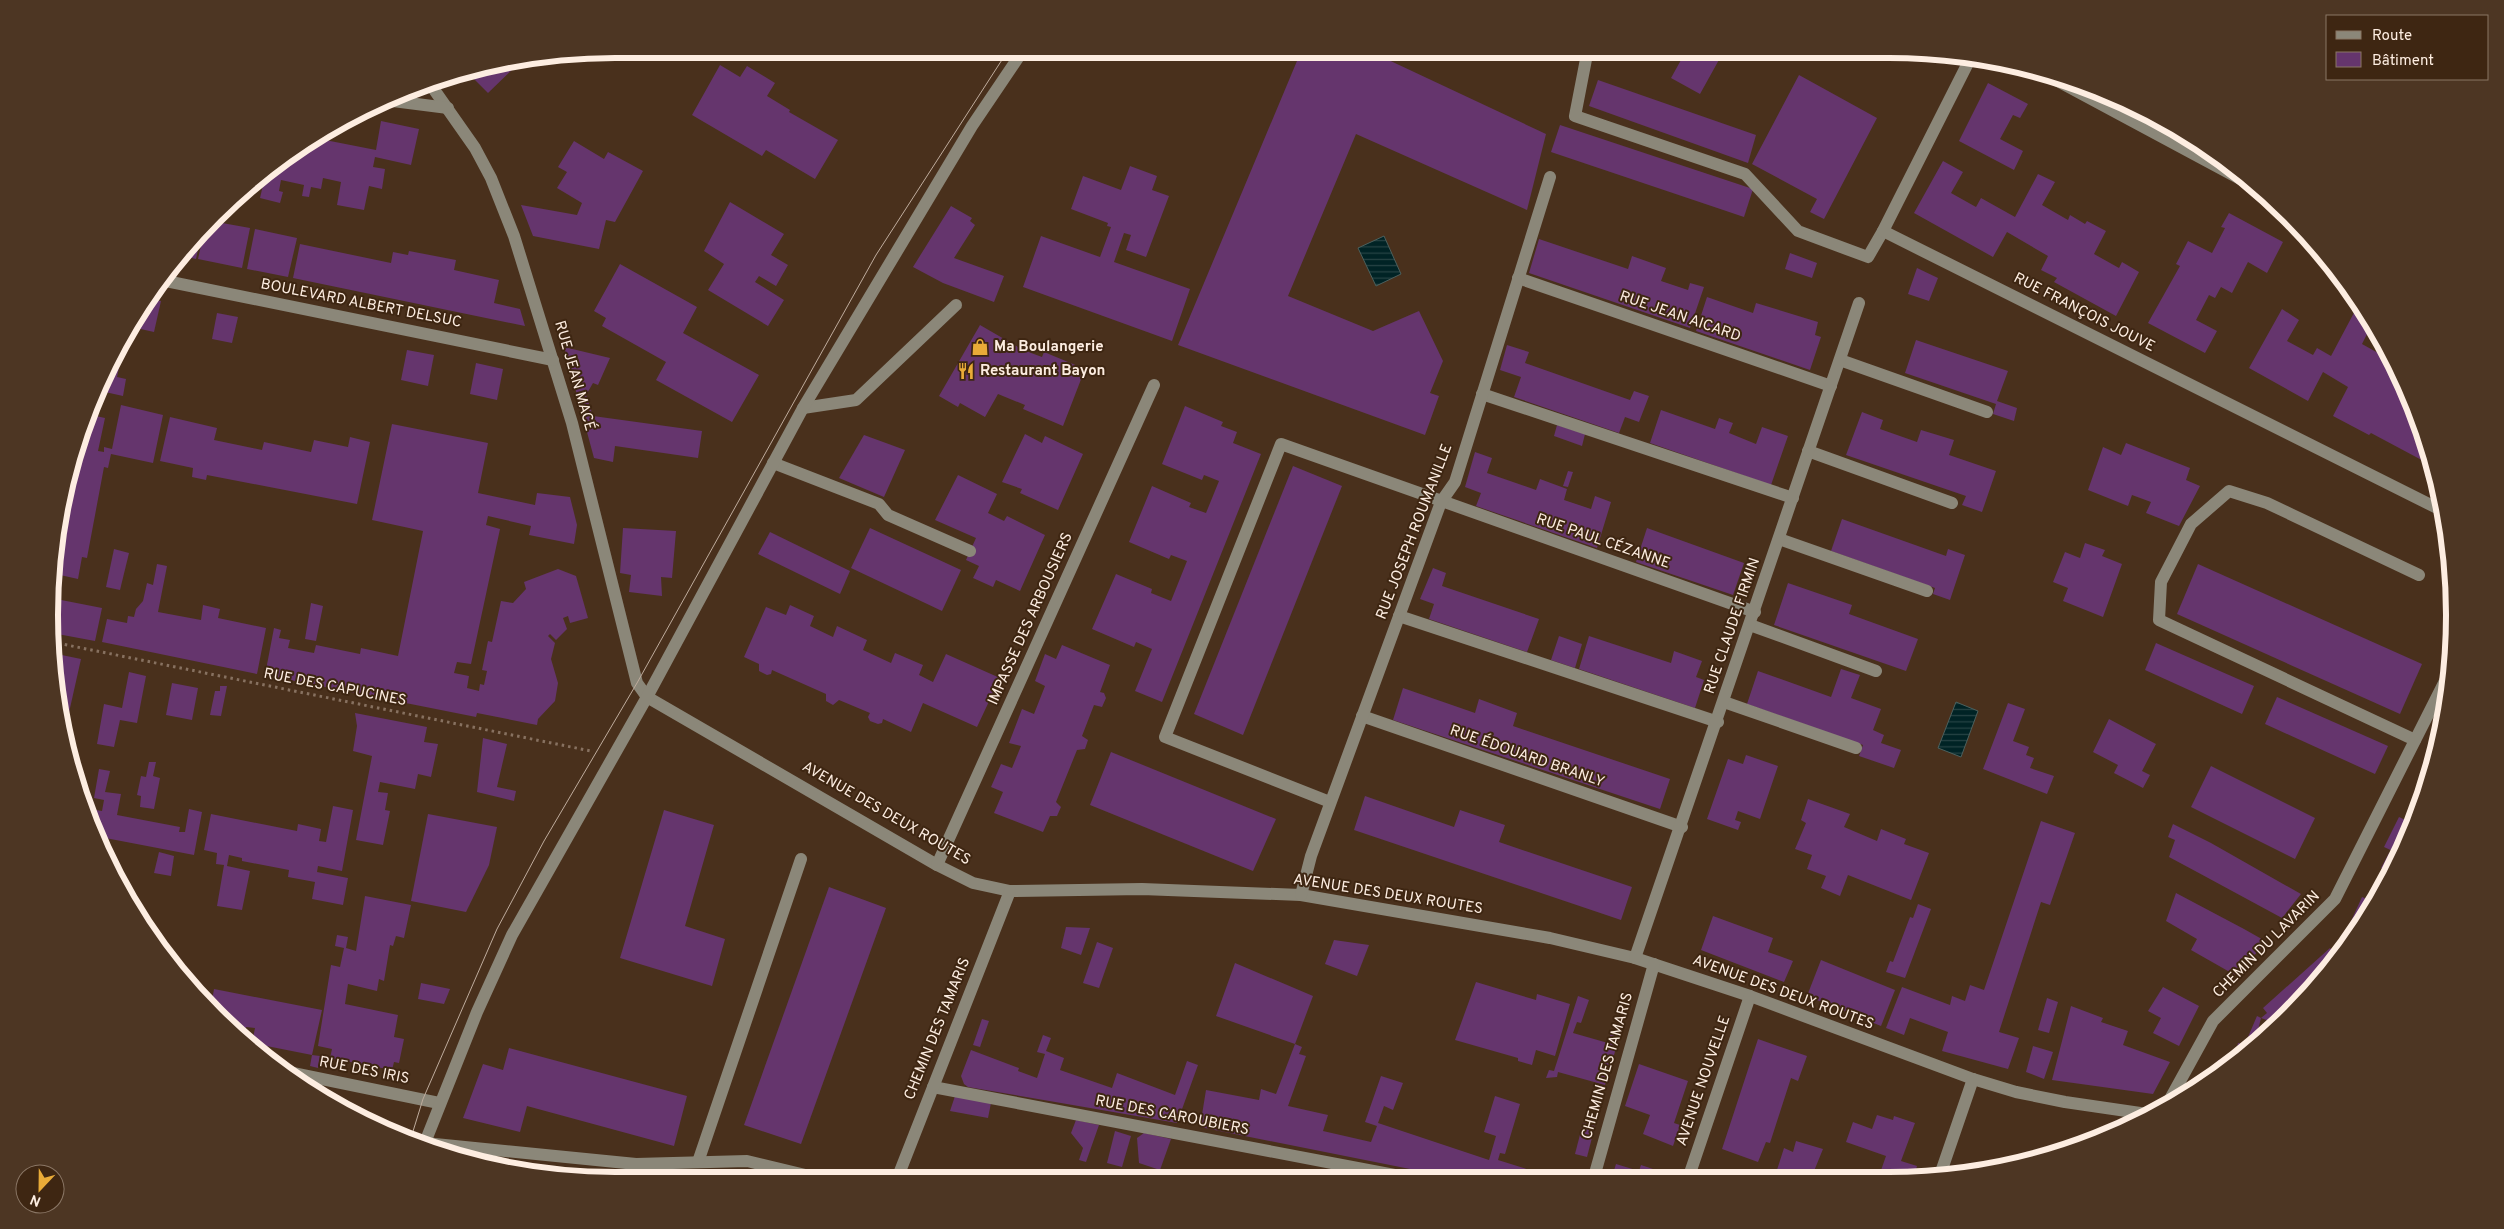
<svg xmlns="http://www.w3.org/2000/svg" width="2504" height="1229" font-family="Overpass,sans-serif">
<defs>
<pattern id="water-rules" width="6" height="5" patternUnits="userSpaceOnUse" patternTransform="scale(1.25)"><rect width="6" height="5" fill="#002325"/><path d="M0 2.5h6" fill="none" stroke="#264344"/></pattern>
</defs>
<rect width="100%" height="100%" fill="#49301c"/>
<g fill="url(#water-rules)" stroke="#4c605d">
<path d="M1384,236L1401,274L1376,286L1358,248Z"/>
<path d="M1956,702L1978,711L1961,757L1938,748Z"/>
</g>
<g fill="#65356d">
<path d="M961,49H981L975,57Z"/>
<path d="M1302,49H1365L1546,134L1527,210L1356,134L1288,296L1373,331L1419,311L1443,361L1430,393L1439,396L1425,435L1178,345Z"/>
<path d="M1661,49H1725L1700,94L1671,78L1681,60Z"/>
<path d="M515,59L519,63L488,93L465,70Z"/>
<path d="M720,65L740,77L747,66L775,83L767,96L790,110L789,112L838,140L815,179L766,150L762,156L692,115Z"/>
<path d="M1799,75L1877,118L1824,219L1810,212L1817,199L1752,164Z"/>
<path d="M1598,80L1756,135L1748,163L1589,106Z"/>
<path d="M1988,83L2028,104L2020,118L2013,115L2000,139L2023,151L2014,170L1959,141Z"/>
<path d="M381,121L419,129L411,165L375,157L373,167L385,169L382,189L369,186L364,210L337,205L341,182L323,178L321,189L311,187L309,197L302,196L304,185L281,180L279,191L283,192L280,203L260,198L263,185L252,183L266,169L265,175L268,176L271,165L310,139L320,141V139L376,150Z"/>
<path d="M1560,125L1753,189L1744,217L1551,152Z"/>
<path d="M574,141L604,159L608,152L643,171L615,222L606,220L599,249L533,236L521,205L577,215L582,203L557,188L567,172L558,167Z"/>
<path d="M1943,161L1963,172L1951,193L1976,207L1981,198L2015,217L2038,174L2055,182L2042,205L2068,220L2070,215L2085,224L2087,221L2106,231L2094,254L2119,268L2122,262L2139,272L2116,316L2054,282L2057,278L2041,270L2048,256L2007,232L1993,257L1914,213Z"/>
<path d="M1130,166L1157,176L1152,190L1169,196L1146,257L1126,250L1131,235L1124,233L1114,262L1190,289L1172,341L1023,287L1041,236L1100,257L1111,227L1107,226L1108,223L1071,209L1083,176L1121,190Z"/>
<path d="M730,202L784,234L771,255L788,265L776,286L759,276L755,282L784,300L768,326L708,290L724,264L704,251Z"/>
<path d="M951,206L972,218L970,221L975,225L954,258L1004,276L994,302L943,283L913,267Z"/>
<path d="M2229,213L2283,242L2267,273L2248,262L2232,293L2221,287L2215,298L2209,295L2196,320L2217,331L2205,353L2148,323L2180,266L2176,264L2188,241L2212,253L2225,228L2221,227Z"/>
<path d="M211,221L250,228L242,268L198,259L205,227Z"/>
<path d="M255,229L297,238L288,277L247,269Z"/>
<path d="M202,230L196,259L179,255L189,241Z"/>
<path d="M1539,239L1628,269L1632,256L1666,268L1661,281L1688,290L1690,283L1704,287L1690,328L1529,273Z"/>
<path d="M300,244L391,263L393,252L408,255L409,251L456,260L454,270L499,280L494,303L520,309L525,326L293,278Z"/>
<path d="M1790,253L1817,263L1812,278L1785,269Z"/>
<path d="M620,264L697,307L683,333L759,375L732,422L656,380L666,362L602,326L606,318L594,311Z"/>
<path d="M1917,268L1938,278L1929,301L1908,294Z"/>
<path d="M1707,297L1753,313L1756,303L1818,322L1815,335L1821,337L1810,370L1696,331Z"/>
<path d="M148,299L161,301L154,332L136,328L140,311Z"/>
<path d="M2282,309L2299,320L2287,341L2313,355L2317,348L2331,356L2356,309L2368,316L2372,324L2362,344L2387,358L2389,355L2412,398L2411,402L2414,404L2431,465L2371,433L2369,435L2333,416L2348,387L2323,372L2308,401L2249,368Z"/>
<path d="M217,313L238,317L232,343L212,339Z"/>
<path d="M980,325L1023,350L1042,357L1044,352L1085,369L1063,426L1023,409L1025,405L998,394L985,417L960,403L958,407L939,396Z"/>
<path d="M1916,340L2008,371L1997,401L2017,408L2014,421L1993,414L1996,404L1905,373Z"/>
<path d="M1507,345L1529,352L1525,363L1630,400L1634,391L1649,396L1639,422L1625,417L1619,433L1514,397L1521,377L1500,370Z"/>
<path d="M564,347L610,358L598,385L593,383L586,395L593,416L702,431L698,458L615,446L613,462L594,458Z"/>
<path d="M407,350L434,355L428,386L401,380Z"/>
<path d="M114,352L122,354L117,377L126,379L123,396L96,390Z"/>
<path d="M476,363L503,369L497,400L470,394Z"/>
<path d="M121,405L163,415L153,463L111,454L108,468L104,467L87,558L82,557L78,579L51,573L60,504L87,414L105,418L98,451L104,452V447L112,449Z"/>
<path d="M1185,406L1223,422L1221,426L1237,432L1233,443L1261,454L1162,702L1135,691L1152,649L1136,642L1134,647L1092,629L1116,574L1152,589L1151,593L1171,601L1187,561L1171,555L1169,559L1129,542L1152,486L1191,503L1189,507L1206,513L1219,481L1204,475L1202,480L1162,464Z"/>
<path d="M1661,410L1715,429L1719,418L1733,423L1729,433L1756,444L1762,427L1788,436L1771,485L1650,443Z"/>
<path d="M1862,412L1883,420L1880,429L1917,442L1921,430L1954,440L1949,455L1996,471L1982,512L1962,505L1966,496L1846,455Z"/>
<path d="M170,417L217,428L214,440L262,450L264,442L311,452L314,440L348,447L350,437L370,442L357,504L207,475L206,480L192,477L193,468L160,461Z"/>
<path d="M392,424L488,443L478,493L535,505L537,493L570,497L577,525L574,544L529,535L531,526L488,516L486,525L500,529L471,664L457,662L454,673L469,676L467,688L479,691L480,684L484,685L487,671L482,670L488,641L492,642L501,601L513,603L526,589L524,582L558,569L576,576L588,618L570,623L568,616L563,618L567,629L556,640L550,634L548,636L555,643L551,659L558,683L555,701L538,719L537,725L477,713L476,717L265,675L274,628L281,630L279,638L290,640L288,648L314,653L316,645L360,654L361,648L398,656L423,531L372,520Z"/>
<path d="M1557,425L1585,434L1582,446L1554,436Z"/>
<path d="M1025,434L1042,443L1045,436L1083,454L1058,510L1020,493L1022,489L1002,482Z"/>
<path d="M864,435L905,450L884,497L839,478Z"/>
<path d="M2126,443L2190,468L2186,480L2200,486L2179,526L2146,513L2151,502L2132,495L2128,506L2088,490L2103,447L2121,455Z"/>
<path d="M1475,452L1492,458L1487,473L1536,490L1540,479L1567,489L1564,500L1591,509L1595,496L1611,502L1597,548L1476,506L1481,493L1465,487Z"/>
<path d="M1293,466L1342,486L1243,735L1194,714Z"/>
<path d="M1568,471L1573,472L1568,487L1563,486Z"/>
<path d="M958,475L997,494L988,513L1004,521L1007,516L1045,535L1020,591L996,580L993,587L973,578L979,566L966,560L976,538L935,520Z"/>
<path d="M1842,519L1946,556L1948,549L1965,555L1950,600L1933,594L1935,588L1831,551Z"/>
<path d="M623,528L676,531L672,578L661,577L662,596L629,592L631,575L620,573Z"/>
<path d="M870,528L961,570L942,611L851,568Z"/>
<path d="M1647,528L1744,563L1733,595L1636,562Z"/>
<path d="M770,532L850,571L840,594L758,554Z"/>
<path d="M2085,543L2105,550L2102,556L2122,564L2103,617L2063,601L2068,588L2053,582L2065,552L2080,558Z"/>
<path d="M114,549L129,553L120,590L106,587Z"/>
<path d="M157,564L167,566L158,612L201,620L203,605L220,609L218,618L266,628L257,674L102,642L107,619L127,623L128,616L134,617L136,609L143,601L147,583L153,585Z"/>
<path d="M2198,564L2422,664L2400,714L2177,614Z"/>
<path d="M1433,568L1446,573L1442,586L1539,619L1527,652L1429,619L1434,604L1420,599Z"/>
<path d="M1788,583L1852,605L1849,614L1918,639L1906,671L1774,625Z"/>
<path d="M51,598L102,608L95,641L52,633Z"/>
<path d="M311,603L323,606L316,641L305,639Z"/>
<path d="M790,605L814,616L810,626L833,637L837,626L867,640L863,650L891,663L895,653L923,665L919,675L933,682L946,654L1000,678L977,727L923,703L911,732L883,719L882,723L878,724L870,721L868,717L870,713L839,700L833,705L826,701V694L772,670L771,674L767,675L759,671V664L744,657L766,607L786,615Z"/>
<path d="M1559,636L1582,644L1575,668L1551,660Z"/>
<path d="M1589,636L1671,663L1674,651L1702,661L1696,677L1704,680L1695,708L1579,669Z"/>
<path d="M2156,643L2254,686L2242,714L2145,670Z"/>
<path d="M1062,645L1110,665L1100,692L1104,693L1106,698L1102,707L1094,705L1082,736L1088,740L1085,749L1077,750L1056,802L1061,807L1057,816H1050L1043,832L994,813L1003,792L991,787L1001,764L1012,768L1021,746L1009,743L1022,709L1034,714L1045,686L1035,681L1045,654L1056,659Z"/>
<path d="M52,653L81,659L68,717L60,715L54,689Z"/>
<path d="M1841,669L1860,675L1851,698L1881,709L1873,730L1884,735L1881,743L1901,750L1894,768L1859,756L1863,745L1747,704L1758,671L1831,697Z"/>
<path d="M129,672L146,676L137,723L120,720L114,747L97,744L104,704L122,708Z"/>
<path d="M172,683L198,688L192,720L166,715Z"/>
<path d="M220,686H227L221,716L210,715L215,691H220Z"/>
<path d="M1403,688L1475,713L1479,699L1517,713L1513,726L1670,779L1660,809L1393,720Z"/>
<path d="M2277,697L2388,746L2375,774L2265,724Z"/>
<path d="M2008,703L2025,709L2013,741L2029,747L2026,755L2034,758L2030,768L2054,776L2047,794L1983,769Z"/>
<path d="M355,713L427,727L424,742L438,744L431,777L418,774L415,789L380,782L378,792L388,793L385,810L390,811L383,845L356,840L372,756L353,751L357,726Z"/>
<path d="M2109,719L2156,744L2142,771L2150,775L2143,788L2114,773L2118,765L2093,752Z"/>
<path d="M483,738L507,744L497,787L516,791L514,801L477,792Z"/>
<path d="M1111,752L1276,819L1253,871L1090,805Z"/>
<path d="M1746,755L1778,766L1760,819L1738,811L1735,820L1741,822L1738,830L1707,819L1728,759L1743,764Z"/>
<path d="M149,762H156L153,776L160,778L154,809L140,807L141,796L137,795L141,776L146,777Z"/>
<path d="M2211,766L2315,818L2295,859L2191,807Z"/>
<path d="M99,769L110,771L105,792L121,794L117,815L180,827L179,832H185L189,809L202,812L194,855L95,836L84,808L102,811L104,800L94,798Z"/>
<path d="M1365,796L1454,827L1460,810L1505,825L1499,842L1632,887L1621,920L1354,830Z"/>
<path d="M1808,799L1850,814L1844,827L1877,841L1881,829L1906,839L1904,844L1929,853L1911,900L1848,875L1840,896L1821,888L1826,876L1807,869L1812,855L1795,849L1806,823L1801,820Z"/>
<path d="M333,806L353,810L342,871L318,866L317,872L348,878L343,905L312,899L315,882L288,877L289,870L242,861V858L229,855L227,866L250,871L242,910L217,906L224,865L216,864L217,853L204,850L211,814L297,831L298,824L321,829L319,841L326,842Z"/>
<path d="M664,810L714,825L685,926L725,939L712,986L620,958Z"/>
<path d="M428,814L497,827L489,865L466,912L411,901Z"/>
<path d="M2399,817L2414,824L2399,854L2384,847Z"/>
<path d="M2041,821L2075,833L2050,905L2041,902L1999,1032L2019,1038L2008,1069L1942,1051L1948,1032L1910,1018L1904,1035L1886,1028L1902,987L1950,1005L1952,996L1965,1001L1970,985L1984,990Z"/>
<path d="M2173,824L2211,843L2301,894L2282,918L2197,872L2169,857L2175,840L2168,837Z"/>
<path d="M159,852L174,856L171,876L154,873Z"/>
<path d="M2389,853L2397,857L2389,871L2381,868Z"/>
<path d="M829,887L886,908L801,1144L744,1125Z"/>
<path d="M2176,893L2244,929L2267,942L2235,975L2191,950L2197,939L2166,921Z"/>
<path d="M365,896L411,905L404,938L396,936L393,946L390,945L384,981L379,979L377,991L348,984L345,1004L398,1015L394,1037L404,1039L399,1063L394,1062L392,1070L330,1058L332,1049L318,1046L331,965L340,967L344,948L335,946L337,935L348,937L346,948L356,951Z"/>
<path d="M2362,897L2372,901L2353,933L2347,930Z"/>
<path d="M1918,904L1931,909L1905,978L1886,972L1890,961L1893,962L1910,917L1913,918Z"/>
<path d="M1713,916L1773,938L1768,952L1793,961L1784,982L1701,950Z"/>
<path d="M1066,927L1090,928L1081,955L1061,948Z"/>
<path d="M1334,940L1369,945L1357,976L1325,964Z"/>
<path d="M1097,942L1113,948L1099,988L1083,983Z"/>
<path d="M2330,948L2339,959L2275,1023L2261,1018L2267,1013L2263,1008Z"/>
<path d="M1821,960L1895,990L1881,1026L1807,996Z"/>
<path d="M1235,963L1313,996L1295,1044L1302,1047L1299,1054L1306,1056L1288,1106L1328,1115L1323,1131L1371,1142L1377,1126L1365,1122L1381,1076L1403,1083L1393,1110L1384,1106L1378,1123L1489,1160L1496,1136L1484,1132L1495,1096L1520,1104L1505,1154L1500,1153L1498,1160L1552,1177H1450L1200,1127L1206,1090L1259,1100L1261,1089L1276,1094L1295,1044L1216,1016Z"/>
<path d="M1476,982L1536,1000L1537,994L1570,1004L1555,1056L1536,1050L1532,1065L1518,1061V1058L1455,1040Z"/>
<path d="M421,983L450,989L444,1004L418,999Z"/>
<path d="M2163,987L2199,1006L2179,1046L2153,1033L2161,1018L2148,1011Z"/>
<path d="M214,989L322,1010L312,1055L252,1043L255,1028L246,1027L243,1041L211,1007Z"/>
<path d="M1578,996L1589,1000L1581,1023L1577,1022L1573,1033L1608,1043L1611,1033L1620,1035L1605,1085L1558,1072L1557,1077L1546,1078L1549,1070L1554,1071Z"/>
<path d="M2047,998L2058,1002L2049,1033L2038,1030Z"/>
<path d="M2071,1006L2103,1018L2101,1022L2128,1031L2123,1045L2170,1062L2153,1094L2052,1080Z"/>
<path d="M2257,1016L2261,1018L2255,1042L2234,1063L2215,1074L2218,1060L2234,1063L2238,1043L2245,1044Z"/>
<path d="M982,1019L989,1021L980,1047L973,1045Z"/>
<path d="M1043,1035L1051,1038L1046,1051L1064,1058L1060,1070L1112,1088L1117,1073L1175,1095L1187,1061L1198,1065L1177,1123L968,1087L964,1084L961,1076L971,1050L1019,1068L1018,1071L1037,1078L1045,1054L1037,1052Z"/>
<path d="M1758,1039L1807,1056L1798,1081L1791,1078L1770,1143L1766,1142L1758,1162L1722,1149Z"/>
<path d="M2033,1046L2053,1052L2044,1079L2026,1072Z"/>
<path d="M509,1048L687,1096L674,1146L527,1106L520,1132L463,1118L483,1064L503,1070Z"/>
<path d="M312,1055L320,1056L318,1068L310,1066Z"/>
<path d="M1639,1064L1688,1081L1674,1123L1680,1125L1673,1146L1643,1134L1650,1115L1625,1106Z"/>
<path d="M955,1096L991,1103L988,1118L950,1111Z"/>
<path d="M1877,1115L1893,1120L1894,1116L1915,1123L1901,1161L1917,1166L1914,1176H1879L1886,1156L1846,1142L1853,1122L1872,1129Z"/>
<path d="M1076,1120L1099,1125L1086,1162L1079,1160L1083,1148L1071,1133Z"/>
<path d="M1583,1123L1595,1126L1587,1157L1575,1154Z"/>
<path d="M1115,1131L1131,1136L1122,1167L1107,1163Z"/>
<path d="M1144,1133L1171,1139L1160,1170L1139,1163L1137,1138Z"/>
<path d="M1796,1141L1823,1149L1812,1176H1775L1784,1148L1793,1152Z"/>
<path d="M1616,1164L1639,1171L1641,1165L1662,1172L1661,1176L1612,1177Z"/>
<path d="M689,1171L739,1179V1180H686Z"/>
</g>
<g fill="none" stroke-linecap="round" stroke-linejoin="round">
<path stroke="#877160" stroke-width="3" stroke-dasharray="2.5 4" stroke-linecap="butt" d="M52,642L591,751"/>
<g stroke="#8b8779" stroke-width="12">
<path d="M1588,49L1575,116L1745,174L1798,231L1868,257L1883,231"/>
<path d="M1971,57L1883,231L2445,512"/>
<path d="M2039,71L2257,188"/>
<path d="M428,81L475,148L491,178L514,236L572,423L637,683L647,697L937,865L973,883L1010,891L1142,889L1301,895L1550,938L1635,958L1750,996L1973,1079L2016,1092L2065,1102L2147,1114"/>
<path d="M385,100L448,108"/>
<path d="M1518,278L1831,386"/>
<path d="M161,280L553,360"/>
<path d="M1840,360L1987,412"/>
<path d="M1482,394L1793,498"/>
<path d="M803,408L856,400L956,305"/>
<path d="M1808,451L1952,503"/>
<path d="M773,463L879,504L888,515L970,551"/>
<path d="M1779,539L1927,591"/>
<path d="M1399,616L1718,722"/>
<path d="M1750,625L1876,671"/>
<path d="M1724,702L1856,748"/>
<path d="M1362,716L1682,827"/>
<path d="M2415,740L2159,620L2161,582L2191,524L2229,491L2267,503L2419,575"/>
<path d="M1330,802L1165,737L1281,444L1755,612"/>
<path d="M937,865L1154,385"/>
<path d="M1301,895L1311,856L1441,502L1455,482L1550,177"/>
<path d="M1635,958L1859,303"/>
<path d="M283,1071L439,1103"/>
<path d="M933,1087L1405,1177"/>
<path d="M2169,1101L2213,1021L2335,899L2449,673"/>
<path d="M425,1143L636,1164L747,1161L822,1179"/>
<path d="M424,1145L477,1012L512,935L647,697L803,408L972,126L1024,49"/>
<path d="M698,1162L801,859"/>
<path d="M1940,1175L1973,1079"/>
<path d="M1689,1176L1750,996"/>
<path d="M1594,1177L1654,964"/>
<path d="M897,1179L1010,891"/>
</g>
<path stroke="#bfac9d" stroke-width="1" d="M410,1141L423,1099L497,929L544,841L637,683L876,255L1009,49"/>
</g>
<defs>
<g id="shop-bare" transform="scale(1.35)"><path d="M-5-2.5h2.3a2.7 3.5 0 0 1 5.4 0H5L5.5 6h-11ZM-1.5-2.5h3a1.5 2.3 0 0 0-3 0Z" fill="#e9ab38" stroke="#3e2612" stroke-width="2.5" paint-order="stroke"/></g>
<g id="restaurant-bare" transform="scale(1.35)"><path d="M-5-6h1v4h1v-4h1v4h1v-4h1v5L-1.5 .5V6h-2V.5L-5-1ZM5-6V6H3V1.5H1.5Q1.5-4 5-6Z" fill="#e9ab38" stroke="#3e2612" stroke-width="2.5" paint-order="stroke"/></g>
</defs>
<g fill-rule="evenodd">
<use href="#shop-bare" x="980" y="347"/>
<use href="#restaurant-bare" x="966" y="371"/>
</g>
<g text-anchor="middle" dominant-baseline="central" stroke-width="4" stroke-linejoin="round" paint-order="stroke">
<g font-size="15" fill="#fdede1" stroke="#3e2612">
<text transform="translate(361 304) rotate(11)">BOULEVARD ALBERT DELSUC</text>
<text transform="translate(2084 313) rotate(27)">RUE FRANÇOIS JOUVE</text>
<text transform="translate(1680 317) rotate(19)">RUE JEAN AICARD</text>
<text transform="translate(574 376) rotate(74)">RUE JEAN MACÉ</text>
<text transform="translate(1415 532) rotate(-69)">RUE JOSEPH ROUMANILLE</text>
<text transform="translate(1603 542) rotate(19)">RUE PAUL CÉZANNE</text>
<text transform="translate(1031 619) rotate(-66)">IMPASSE DES ARBOUSIERS</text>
<text transform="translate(1733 626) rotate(-71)">RUE CLAUDE FIRMIN</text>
<text transform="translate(335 688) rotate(11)">RUE DES CAPUCINES</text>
<text transform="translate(1527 757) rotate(19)">RUE ÉDOUARD BRANLY</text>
<text transform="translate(886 814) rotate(30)">AVENUE DES DEUX ROUTES</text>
<text transform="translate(1388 895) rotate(9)">AVENUE DES DEUX ROUTES</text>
<text transform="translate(2267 945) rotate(-45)">CHEMIN DU LAVARIN</text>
<text transform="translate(1783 993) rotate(20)">AVENUE DES DEUX ROUTES</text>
<text transform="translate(938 1029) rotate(-68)">CHEMIN DES TAMARIS</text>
<text transform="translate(1608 1066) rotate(-74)">CHEMIN DES TAMARIS</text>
<text transform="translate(364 1071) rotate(11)">RUE DES IRIS</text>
<text transform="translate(1704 1081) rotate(-71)">AVENUE NOUVELLE</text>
<text transform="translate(1172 1116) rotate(11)">RUE DES CAROUBIERS</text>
</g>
<g font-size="15" font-weight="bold" fill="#fdede1" stroke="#3e2612" text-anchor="start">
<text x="994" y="347">Ma Boulangerie</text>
<text x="980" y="371">Restaurant Bayon</text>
</g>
</g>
<path d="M0 0H2504V1229H0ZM615 58H1889A557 557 0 0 1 2446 615V615A557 557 0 0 1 1889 1172H615A557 557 0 0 1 58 615V615A557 557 0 0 1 615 58Z" fill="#4d3623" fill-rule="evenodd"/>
<path fill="none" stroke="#fdede1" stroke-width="6" d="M615 58H1889A557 557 0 0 1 2446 615V615A557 557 0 0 1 1889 1172H615A557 557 0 0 1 58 615V615A557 557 0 0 1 615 58Z"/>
<rect x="2326" y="15" width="162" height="65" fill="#3e2612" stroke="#8a7665"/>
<rect x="2336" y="31" width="25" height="8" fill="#8b8779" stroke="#8a7665"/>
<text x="2372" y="40" font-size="15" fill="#fdede1">Route</text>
<rect x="2336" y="52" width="25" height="15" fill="#65356d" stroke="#8a7665"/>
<text x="2372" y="65" font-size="15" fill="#fdede1">Bâtiment</text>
<g transform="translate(40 1189) rotate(202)"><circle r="24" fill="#3e2612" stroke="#8a7665"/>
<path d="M0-4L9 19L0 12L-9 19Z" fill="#e9ab38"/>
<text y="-8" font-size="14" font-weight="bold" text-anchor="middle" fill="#fdede1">N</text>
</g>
</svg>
